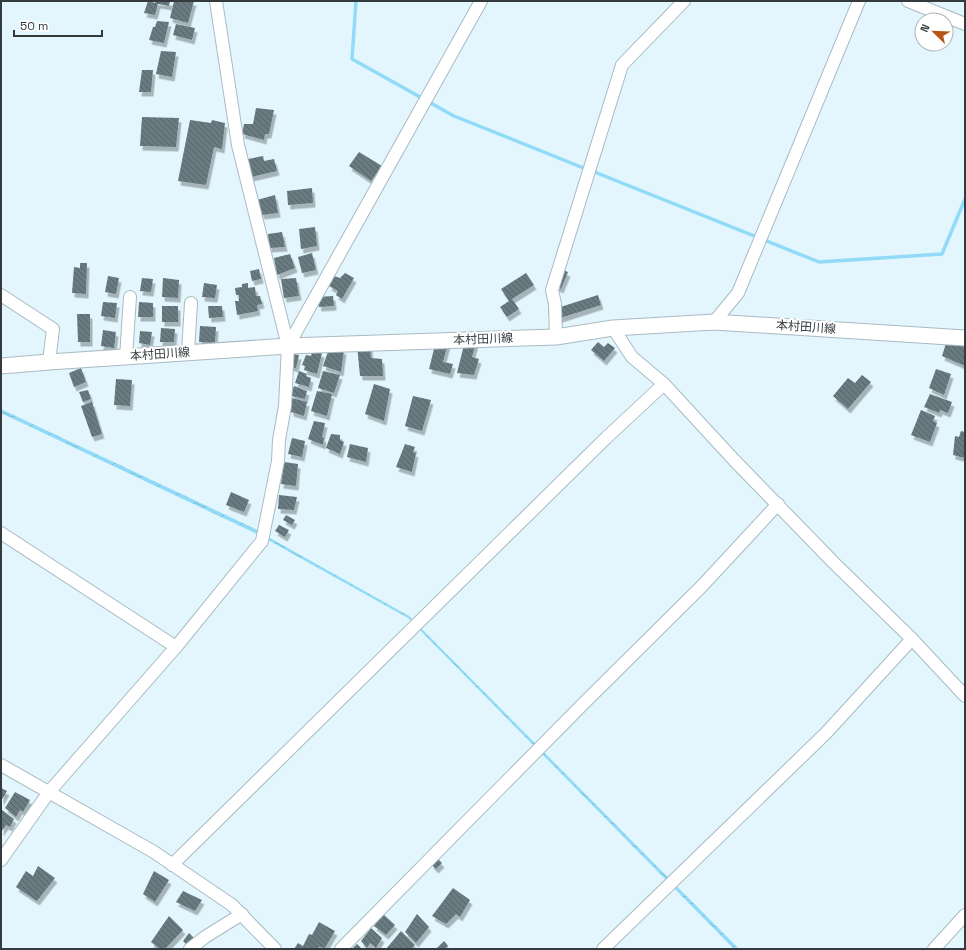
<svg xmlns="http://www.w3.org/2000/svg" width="966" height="950" font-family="'Space Grotesk','Noto Sans JP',sans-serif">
<defs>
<pattern id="water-waves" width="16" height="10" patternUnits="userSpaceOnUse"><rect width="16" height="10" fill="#91dbf8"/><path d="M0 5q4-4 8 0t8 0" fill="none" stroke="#7ebdd6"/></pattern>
<pattern id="building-back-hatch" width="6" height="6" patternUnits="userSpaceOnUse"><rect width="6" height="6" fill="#697a81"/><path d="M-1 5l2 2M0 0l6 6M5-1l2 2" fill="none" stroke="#57656b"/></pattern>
<filter id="shadow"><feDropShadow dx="2.5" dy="4.5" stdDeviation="0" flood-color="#0004"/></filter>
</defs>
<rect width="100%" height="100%" fill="#e3f6fe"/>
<path fill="url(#water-waves)" d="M1,409L262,532L270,538L409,616L739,949H734L408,618L259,535L1,413Z"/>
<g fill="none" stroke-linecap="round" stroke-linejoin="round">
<g stroke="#91dbf8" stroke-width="3.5">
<path d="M356,1L352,59L454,116L586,169"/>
<path d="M592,171L819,262L942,254L965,199"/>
</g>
</g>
<g fill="url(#building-back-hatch)" filter="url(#shadow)">
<path d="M148,1L155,3V1H170L169,6L158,4L155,15L144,13Z"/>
<path d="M174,1H194L188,23L170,18Z"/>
<path d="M157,21L169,22L164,43L149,40L153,27H155Z"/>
<path d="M176,24L195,28L192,40L173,35Z"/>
<path d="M161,51L176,52L172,77L156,74Z"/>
<path d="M142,70H153L151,92H139Z"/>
<path d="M256,108L274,110L269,134H265L264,140L242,134L244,124H253Z"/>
<path d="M142,117L179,118L176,147L140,146Z"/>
<path d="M190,120L211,123L212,120L225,123L222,149L214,147L206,185L178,181Z"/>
<path d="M359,152L382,166L371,181L349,166Z"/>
<path d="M263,156L264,161L274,159L277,171L247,178L243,160Z"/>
<path d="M312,188L313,203L288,205L287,191Z"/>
<path d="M275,195L278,213L262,215L260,209L257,208V200Z"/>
<path d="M315,227L317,246L301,249L299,229Z"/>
<path d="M282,232L285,247L269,248L268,234Z"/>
<path d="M312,253L316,270L302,273L298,257Z"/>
<path d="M290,254L295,268L277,275L274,258Z"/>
<path d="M80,263H87L86,294L72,293L74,267L80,268Z"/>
<path d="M557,268L568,272L561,289L551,284Z"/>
<path d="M259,269L261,279L252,281L250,271Z"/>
<path d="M345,273L354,278L342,299L336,295L338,291L329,286L334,276L340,278Z"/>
<path d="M526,273L534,285L512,299L519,309L507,317L500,307L509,301L501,289Z"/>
<path d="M108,276L119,278L116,294L105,292Z"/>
<path d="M142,278L153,279L151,292L140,291Z"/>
<path d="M163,278L179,280L178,298L162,297Z"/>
<path d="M296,278L299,296L284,298L281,279Z"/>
<path d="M204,283L217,285L215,298L202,297Z"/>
<path d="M248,283V288L255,287L256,296H260L262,304L257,305L258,311L237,315L235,301H239V295H236L235,288L242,287V284Z"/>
<path d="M598,295L601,305L551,321L548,311Z"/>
<path d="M333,296L334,306L319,307L318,297Z"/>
<path d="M103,302L117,303L115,318L101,316Z"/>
<path d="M139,302L153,303V317H138Z"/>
<rect x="162" y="306" width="16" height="16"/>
<path d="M208,306H222L223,317L209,318Z"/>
<path d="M77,314H90V342H78Z"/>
<path d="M200,326L216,327L215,343L199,342Z"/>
<path d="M161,328L175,329L174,342H160Z"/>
<path d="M103,330L116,332L114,348L101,346Z"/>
<path d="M140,331L152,332L150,345L139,343Z"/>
<path d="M466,337L477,338L472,357L479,359L474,375L457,373Z"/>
<path d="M947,340L965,341V366L942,356Z"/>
<path d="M436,341L448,343L443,362L453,364L450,374L429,369Z"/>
<path d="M598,342L604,347L608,343L615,348L604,361L591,350Z"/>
<path d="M357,345L370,346L371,358L382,359L383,376H360Z"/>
<path d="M330,346L344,350L341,372L323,366Z"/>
<path d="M312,351L322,353L317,374L304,370L305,366L302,365L306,355L311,356Z"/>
<path d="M292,354L299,355L296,368L289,366Z"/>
<path d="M81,368L86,382L74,387L69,373Z"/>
<path d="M936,369L951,374L944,395L929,388Z"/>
<path d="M299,371L307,374L306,376L311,378L309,387L295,383Z"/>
<path d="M323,371L340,375L334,393L318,388Z"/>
<path d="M862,375L871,382L848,409L833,396L848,378L855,383Z"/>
<path d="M116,379L132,380L130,406L114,405Z"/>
<path d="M374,384L390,389L384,421L365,414Z"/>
<path d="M294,386L307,391L305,399L291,396Z"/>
<path d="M88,390L91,399L83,402L79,392Z"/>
<path d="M317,391L332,394L327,416L311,411Z"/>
<path d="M930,394L952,402L948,413L940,410L939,413L924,407Z"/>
<path d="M413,396L431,400L422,431L405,426Z"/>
<path d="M288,397L307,402L304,416L291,412V408L285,406Z"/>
<path d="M92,402L102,434L92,437L81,406Z"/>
<path d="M921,410L935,416L933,421L937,423L930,442L911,435Z"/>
<path d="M314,421L325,423L322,437L324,438L323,445L308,439Z"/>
<path d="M961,431L965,432V458L953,455L955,436L959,437Z"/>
<path d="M331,434L340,435V440L344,442L340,454L326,448Z"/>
<path d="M292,438L305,441L302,457L288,454Z"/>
<path d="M350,444L368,448L366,462L347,457Z"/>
<path d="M405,444L415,447L413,452L416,453L412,472L396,467Z"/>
<path d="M284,462L298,464L296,486L281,484Z"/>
<path d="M231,492L249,500L244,512L226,505Z"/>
<path d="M279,495L297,497L294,510L278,509Z"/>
<path d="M286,515L295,520L292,525L283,520Z"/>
<path d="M279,525L289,530L285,537L275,531Z"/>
<path d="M1,788L7,791L1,801Z"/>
<path d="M15,792L30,800L23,812L20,810L16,817L5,808Z"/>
<path d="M2,810L14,819L10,827L6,825L1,832Z"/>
<path d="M437,858L442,863L436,869L431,864Z"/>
<path d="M38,866L55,878L37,901L16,887L26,871L33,876Z"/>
<path d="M154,871L169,880L155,902L143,894Z"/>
<path d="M453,888L470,900L460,917L456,914L446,924L432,916Z"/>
<path d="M183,891L202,900L195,911L176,902Z"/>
<path d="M383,914L395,925L386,935L374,926Z"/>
<path d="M417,914L429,927L416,943L405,932Z"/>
<path d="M169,916L183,930L165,949H160L151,942Z"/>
<path d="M319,922L335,931L325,948L319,947L317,949H294L298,943L303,946L309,934L312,935Z"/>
<path d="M371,928L382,938L376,948L370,943L367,948L361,941Z"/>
<path d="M401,931L415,945L411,949H386Z"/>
<path d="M189,933L196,940L188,946L183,941Z"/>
<path d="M444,941L448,946L445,949H436Z"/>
<path d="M357,944L362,949H352Z"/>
</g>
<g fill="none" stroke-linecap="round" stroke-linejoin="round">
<g stroke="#a9bac2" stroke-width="14">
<g id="minor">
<path d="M908,1L965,24"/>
<path d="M1,295L53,329L49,362"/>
<path d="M714,322L738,293L859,1"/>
<path d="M613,328L632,357L664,384L734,460L834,563L912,639L965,696"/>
<path d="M556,337L555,304L552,290L622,65L684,1"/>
<path d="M288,346L481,1"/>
<path d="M188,352L191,303"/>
<path d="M126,357L130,297"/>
<path d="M1,533L176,647"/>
<path d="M1,765L154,852L232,905L275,949"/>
<path d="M1,860L49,792L176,647L262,541L278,461L279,440L285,406L288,346L238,145L216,1"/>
<path d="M172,865L606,438L664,384"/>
<path d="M190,949L205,937L242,914"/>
<path d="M341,949L583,704L702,586L778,504"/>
<path d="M603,949L826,733L912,639"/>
<path d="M934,949L965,915"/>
</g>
</g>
<g stroke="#a9bac2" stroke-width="17">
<path id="major" d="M1,366L49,362L288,346L556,337L613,328L714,322L965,338"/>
</g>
<use href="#minor" stroke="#fff" stroke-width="12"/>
<use href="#major" stroke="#fff" stroke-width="15"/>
</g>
<g text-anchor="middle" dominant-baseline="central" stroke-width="4" stroke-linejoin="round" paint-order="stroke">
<g font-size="12" fill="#343b3e" stroke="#fff">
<text transform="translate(806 327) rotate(4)">本村田川線</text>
<text transform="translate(483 339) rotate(-2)">本村田川線</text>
<text transform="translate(160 354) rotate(-4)">本村田川線</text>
</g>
</g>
<rect width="966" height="950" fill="none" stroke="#343b3e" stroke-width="4"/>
<g transform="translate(934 32) rotate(293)"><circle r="19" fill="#ffffff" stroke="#aeb1b2"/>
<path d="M0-3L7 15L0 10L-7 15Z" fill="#b65516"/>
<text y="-6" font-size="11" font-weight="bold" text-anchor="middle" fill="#343b3e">N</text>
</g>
<path d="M14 30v6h88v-6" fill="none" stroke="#343b3e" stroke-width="2"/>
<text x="20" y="30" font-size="12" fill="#343b3e" stroke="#ffffff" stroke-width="3" paint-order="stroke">50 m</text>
</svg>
